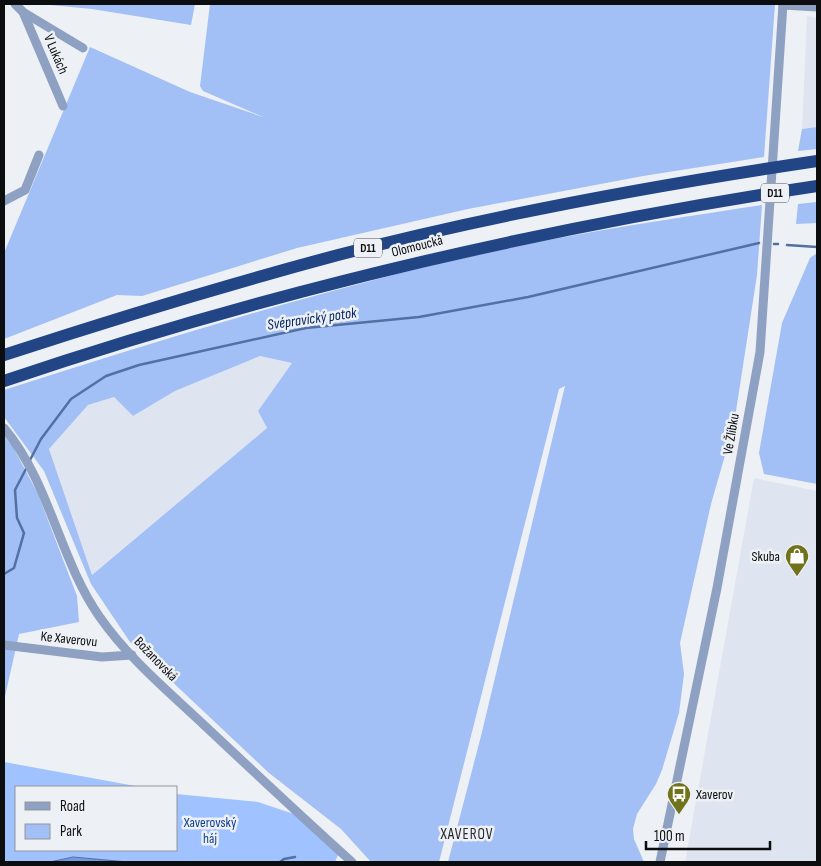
<svg xmlns="http://www.w3.org/2000/svg" width="821" height="866" font-family="'Sofia Sans Condensed',sans-serif">
<rect width="100%" height="100%" fill="#edf0f5"/>
<g fill="#dfe5f0">
<path d="M807,16L817,18V127L802,129Z"/>
<path d="M260,356L292,363L258,411L267,428L92,575L49,449L88,405L114,397L133,416L175,391Z"/>
<path d="M754,478L817,491V862H685Z"/>
</g>
<g fill="#a2c0f5" fill-rule="evenodd">
<path d="M40,4H195L191,25L92,9Z"/>
<path d="M210,4H775L764,157L643,176L468,209L297,248L142,296L117,295L4,339V253L90,47L190,92L263,117L210,94L203,91L200,86Z"/>
<path d="M817,127V149L798,151L802,129Z"/>
<path d="M817,202V223L796,224L798,204Z"/>
<path d="M762,205L757,275L734,424L711,504L680,643L684,674L679,713L662,770L656,784L637,814L633,829L634,839L644,862H448L481,736L565,386L559,389L439,862H371L341,829L269,773L130,642L91,584L44,471L4,417V390C183,333 364,276 549,240C619,226 691,216 762,205ZM260,356L292,363L258,411L267,428L92,575L49,449L88,405L114,397L133,416L175,391Z"/>
<path d="M817,253V484L764,474L759,453L782,323L810,258Z"/>
<path d="M4,436L13,447L38,494L77,596L79,622L19,634L4,701Z"/>
</g>
<path fill="#a0c2fe" d="M4,762L141,787H16V850H176V794L258,802L294,814L338,855L335,862H128L73,857L50,862H4Z"/>
<path fill="#729be3" stroke="#5370a3" d="M73,857L128,862H50Z"/>
<g fill="none" stroke-linecap="round" stroke-linejoin="round">
<g stroke="#5370a3" stroke-width="2.5">
<path d="M774,244H778"/>
<path d="M787,245L817,247"/>
<path d="M29,462L41,439L71,399L106,376L139,365L306,328L419,317L528,297L759,243"/>
<path d="M4,574L14,568L24,533L17,518L15,490L27,467"/>
<path d="M280,862L284,859L295,857"/>
</g>
<g stroke="#8ea1c2" stroke-width="9">
<path d="M15,4L23,12L83,48"/>
<path d="M783,5L817,7"/>
<path d="M23,12L63,106"/>
<path d="M4,201L25,190L39,155"/>
<path d="M4,428C50,483 59,558 99,616C128,658 168,691 204,725C253,771 302,817 352,862"/>
<path d="M4,645L102,657L132,655"/>
<path d="M660,862L717,588L760,352L783,4"/>
</g>
<g stroke="#224586" stroke-width="12">
<path d="M4,355C114,319 226,285 338,255C496,214 656,185 817,161"/>
<path d="M4,381C270,291 539,228 817,186"/>
</g>
</g>
<defs>
<g id="shop-pin" transform="scale(1.25)"><path d="M0 17L-7.5 6A9.5 9.5 0 1 1 7.5 6Z" fill="#70731a" stroke="#edf0f5"/><path d="M-5-2.5h2.3a2.7 3.5 0 0 1 5.4 0H5L5.5 6h-11ZM-1.5-2.5h3a1.5 2.3 0 0 0-3 0Z" fill="#fff"/></g>
<g id="bus-pin" transform="scale(1.25)"><path d="M0 17L-7.5 6A9.5 9.5 0 1 1 7.5 6Z" fill="#70731a" stroke="#edf0f5"/><path d="M-5-6H5V4H4V6H2V4H-2V6H-4V4H-5ZM-3.5-4V0h7V-4ZM-3.5 1.2v1.5H-2V1.2ZM2 1.2v1.5H3.5V1.2Z" fill="#fff"/></g>
</defs>
<g fill-rule="evenodd">
<use href="#shop-pin" x="797" y="556"/>
<use href="#bus-pin" x="679" y="794"/>
</g>
<g text-anchor="middle" dominant-baseline="central" stroke-width="5" stroke-linejoin="round" paint-order="stroke">
<g fill="#edf0f5" stroke="#505154" stroke-width="1">
<rect x="761" y="183.5" width="28" height="19" rx="4"/>
<rect x="354" y="238.5" width="28" height="19" rx="4"/>
</g>
<g font-size="12" font-weight="bold" fill="#0c0d0f">
<text x="775" y="193">D11</text>
<text x="368" y="248">D11</text>
</g>
<g font-size="14" fill="#0c0d0f" stroke="#edf0f5">
<text transform="translate(56 54) rotate(67)">V Lukách</text>
<text transform="translate(417 246) rotate(-14)">Olomoucká</text>
<text transform="translate(731 434) rotate(-80)">Ve Žlíbku</text>
<text transform="translate(69 639) rotate(6)">Ke Xaverovu</text>
<text transform="translate(156 659) rotate(46)">Božanovská</text>
</g>
<g font-size="14" fill="#0c0d0f" stroke="#edf0f5" text-anchor="end">
<text x="780" y="556">Skuba</text>
<text x="696" y="794" text-anchor="start">Xaverov</text>
</g>
<g font-size="14" fill="#123f92" stroke="#edf0f5">
<text x="210" y="822">Xaverovský<tspan x="210" dy="16">háj</tspan></text>
</g>
<g font-size="15" font-style="italic" fill="#042463" stroke="#edf0f5">
<text transform="translate(312 319) rotate(-8)">Svépravický potok</text>
</g>
<g font-size="15" letter-spacing="1" fill="#27292c" stroke="#edf0f5">
<text x="467" y="834">XAVEROV</text>
</g>
</g>
<rect width="821" height="866" fill="none" stroke="#0c0d0f" stroke-width="10"/>
<rect x="15" y="786" width="162" height="65" fill="#edf0f5" stroke="#939599"/>
<rect x="25" y="802" width="25" height="8" fill="#8ea1c2" stroke="#939599"/>
<text x="60" y="811" font-size="15" fill="#0c0d0f">Road</text>
<rect x="25" y="824" width="25" height="15" fill="#a2c0f5" stroke="#939599"/>
<text x="60" y="836" font-size="15" fill="#0c0d0f">Park</text>
<path d="M646 841v8h124v-8" fill="none" stroke="#0c0d0f" stroke-width="2.5"/>
<text x="654" y="841" font-size="15" fill="#0c0d0f" stroke="#edf0f5" stroke-width="4" paint-order="stroke">100 m</text>
</svg>
